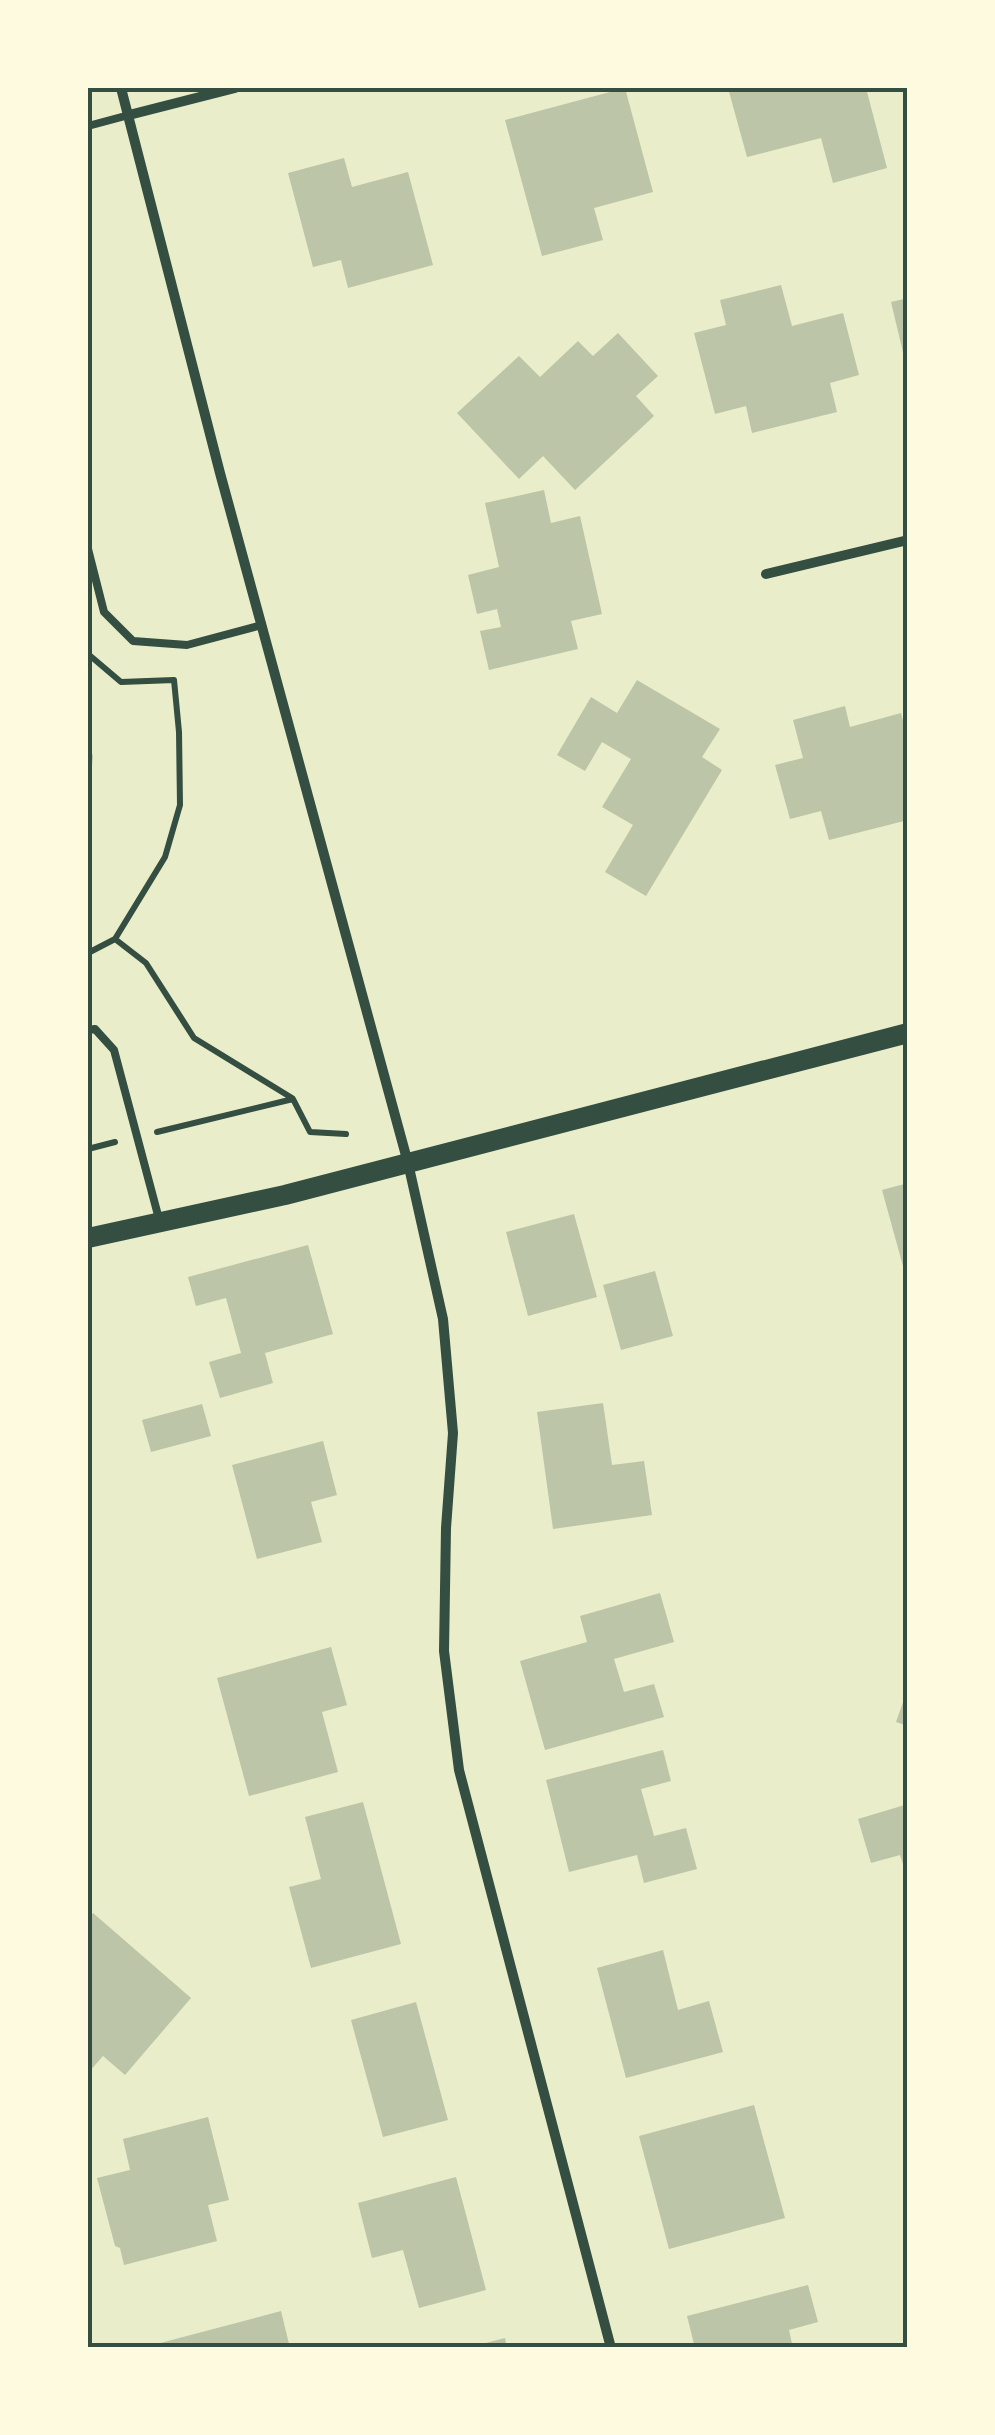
<svg xmlns="http://www.w3.org/2000/svg" width="995" height="2435" font-family="Karla,sans-serif">
<rect width="100%" height="100%" fill="#e9edc9"/>
<g fill="#bcc5a7">
<path d="M625,88L653,192L594,208L603,240L542,256L505,120Z"/>
<path d="M728,88H866L887,168L833,183L821,138L747,157Z"/>
<path d="M344,158L352,187L408,172L433,265L348,288L341,260L313,267L288,173Z"/>
<path d="M781,285L792,326L843,313L859,375L830,383L837,412L752,433L746,406L715,414L694,333L726,325L720,300Z"/>
<path d="M908,298V364L906,365L891,302Z"/>
<path d="M618,333L658,376L636,396L654,416L575,490L543,456L519,479L457,413L519,356L540,377L578,341L593,356Z"/>
<path d="M544,490L551,523L580,516L602,614L571,621L578,649L489,670L480,631L501,627L497,609L477,614L468,575L499,567L485,503Z"/>
<path d="M637,680L720,729L702,757L722,770L646,896L605,872L633,825L602,807L631,759L602,742L585,771L557,755L591,697L617,713Z"/>
<path d="M845,706L850,727L901,713L908,739V820L829,840L821,811L790,819L775,765L803,758L793,720Z"/>
<path d="M88,741L93,756L89,798L88,797Z"/>
<path d="M908,1183V1276L906,1277L882,1190Z"/>
<path d="M574,1214L597,1297L528,1316L506,1232Z"/>
<path d="M308,1245L333,1334L265,1353L273,1383L220,1398L209,1362L241,1353L226,1298L196,1306L188,1277Z"/>
<path d="M655,1271L673,1336L621,1350L603,1285Z"/>
<path d="M603,1403L612,1465L644,1461L652,1515L553,1529L537,1412Z"/>
<path d="M202,1404L211,1436L151,1452L142,1420Z"/>
<path d="M323,1441L337,1495L311,1502L322,1542L257,1559L232,1465Z"/>
<path d="M660,1593L674,1642L614,1659L624,1692L654,1684L664,1717L545,1750L520,1661L587,1642L580,1616Z"/>
<path d="M331,1647L347,1705L322,1712L338,1772L249,1796L217,1678Z"/>
<path d="M907,1691H908V1726L896,1722Z"/>
<path d="M663,1750L671,1781L641,1789L654,1836L686,1828L697,1869L644,1883L637,1855L569,1872L546,1780Z"/>
<path d="M363,1802L401,1944L311,1968L289,1887L321,1879L305,1817Z"/>
<path d="M908,1804V1876H907L900,1855L871,1863L858,1819Z"/>
<path d="M93,1913L191,1998L125,2075L103,2056L88,2073V1920Z"/>
<path d="M663,1950L678,2010L709,2001L723,2052L626,2078L597,1968Z"/>
<path d="M416,2002L448,2120L383,2137L351,2020Z"/>
<path d="M754,2105L785,2218L669,2249L639,2136Z"/>
<path d="M208,2117L229,2200L208,2205L217,2241L124,2265L120,2248L115,2246L97,2178L130,2170L123,2139Z"/>
<path d="M456,2177L486,2290L419,2308L403,2250L372,2258L358,2203Z"/>
<path d="M808,2285L818,2322L789,2330L793,2348H695L687,2316Z"/>
<path d="M281,2311L290,2348H149V2346Z"/>
<path d="M505,2338L507,2348H474V2346Z"/>
</g>
<g fill="none" stroke-linecap="round" stroke-linejoin="round">
<g stroke="#344e41" stroke-width="6">
<path d="M88,654L121,682L174,680L179,732L180,805L165,857L115,939L88,953"/>
<path d="M115,939L146,963L194,1038L292,1098"/>
<path d="M157,1132L293,1099L310,1132L346,1134"/>
<path d="M88,1149L115,1142"/>
</g>
<g stroke="#344e41" stroke-width="8">
<path d="M88,126L129,115"/>
<path d="M88,549L104,612L133,641L187,645L262,625"/>
<path d="M88,1030L95,1029L114,1050L159,1219"/>
</g>
<g stroke="#344e41" stroke-width="10">
<path d="M121,88L220,473L408,1163L443,1319L453,1433L446,1528L444,1651L459,1770L611,2348"/>
<path d="M129,115L235,88"/>
<path d="M766,574L908,540"/>
</g>
<path stroke="#344e41" stroke-width="20" d="M88,1238L285,1195L908,1033"/>
</g>
<rect width="995" height="2435" fill="none" stroke="#fefae0" stroke-width="180"/>
<rect x="90" y="90" width="815" height="2255" fill="none" stroke="#344e41" stroke-width="4"/>
</svg>
